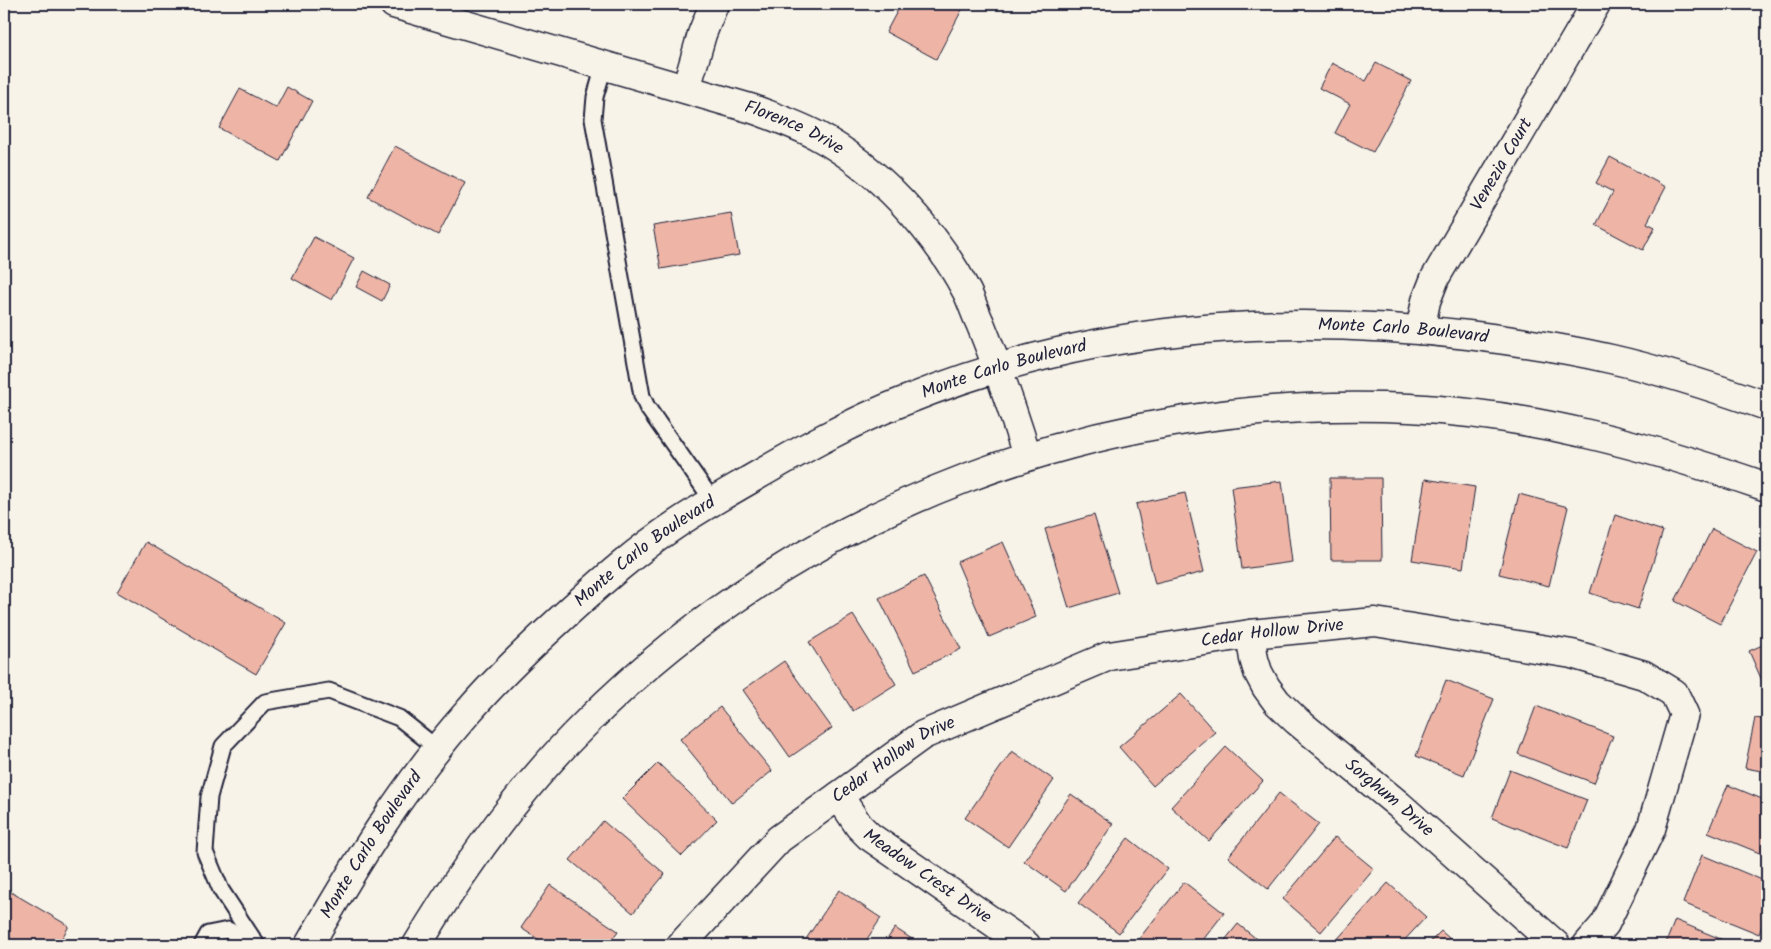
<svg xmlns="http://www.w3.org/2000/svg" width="1771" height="949" font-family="Kalam,sans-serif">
<rect width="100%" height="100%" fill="#f7f3e8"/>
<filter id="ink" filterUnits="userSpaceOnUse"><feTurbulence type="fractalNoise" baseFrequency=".02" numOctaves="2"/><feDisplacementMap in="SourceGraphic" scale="10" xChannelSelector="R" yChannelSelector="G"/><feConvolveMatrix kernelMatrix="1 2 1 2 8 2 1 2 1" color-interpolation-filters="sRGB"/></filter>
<g filter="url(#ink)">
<g fill="#eeb5a6" stroke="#22223b">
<path d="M901,4H965L936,59L886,32Z"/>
<path d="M1332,63L1366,81L1376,63L1411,81L1373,152L1335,133L1350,104L1319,88Z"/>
<path d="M287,87L312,101L280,161L219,128L240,89L276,108Z"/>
<path d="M395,146L465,183L438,235L368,197Z"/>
<path d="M1610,157L1666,187L1647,223L1655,227L1643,250L1596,225L1613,192L1596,183Z"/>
<path d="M731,213L739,255L661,269L653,226Z"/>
<path d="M314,237L354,258L332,300L292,278Z"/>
<path d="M364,271L390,285L382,301L356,287Z"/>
<path d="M1330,478H1381L1382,560H1331Z"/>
<path d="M1425,479L1475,487L1463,568L1412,560Z"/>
<path d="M1282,481L1292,562L1242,569L1231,487Z"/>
<path d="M1185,493L1204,572L1155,584L1136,504Z"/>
<path d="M1519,494L1568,507L1549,586L1499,574Z"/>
<path d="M1094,515L1118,593L1069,608L1045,529Z"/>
<path d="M1615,515L1663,531L1638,609L1590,593Z"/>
<path d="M1712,529L1757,552L1720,624L1675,601Z"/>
<path d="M146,542L286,623L256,674L117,592Z"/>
<path d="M1003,542L1036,617L989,637L957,562Z"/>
<path d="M924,576L961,649L915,671L879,598Z"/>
<path d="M853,615L896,684L853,711L809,642Z"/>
<path d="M1767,643V692L1749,651Z"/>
<path d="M784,661L832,728L790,757L743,690Z"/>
<path d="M1446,680L1494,699L1464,775L1416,756Z"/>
<path d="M1181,694L1215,732L1153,786L1119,747Z"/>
<path d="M1536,706L1613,736L1594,783L1518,754Z"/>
<path d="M720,707L772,771L732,803L680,739Z"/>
<path d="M1755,718L1767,720V772L1745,768Z"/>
<path d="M1226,747L1263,781L1209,841L1171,807Z"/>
<path d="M1012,751L1054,780L1008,847L965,818Z"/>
<path d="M658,763L717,820L682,856L622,799Z"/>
<path d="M1510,770L1587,800L1568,848L1492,818Z"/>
<path d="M1728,785L1767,801V856L1708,832Z"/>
<path d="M1279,793L1319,824L1268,889L1228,857Z"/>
<path d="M1071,794L1113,824L1066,891L1024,861Z"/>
<path d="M603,821L665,874L633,913L570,860Z"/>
<path d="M1335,837L1374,869L1321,932L1283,899Z"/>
<path d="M1128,838L1168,869L1119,933L1078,903Z"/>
<path d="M1702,855L1767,882V913L1759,934L1683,903Z"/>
<path d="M1184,882L1224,913L1199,945H1134Z"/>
<path d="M1388,883L1426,917L1400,945H1335L1333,944Z"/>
<path d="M550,885L618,931L608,945H547L521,928Z"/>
<path d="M4,888L69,926L58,945H4Z"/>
<path d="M839,890L881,918L863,945H802Z"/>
<path d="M1675,920L1735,945H1665Z"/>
<path d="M1238,924L1264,945H1221Z"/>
<path d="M895,928L921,945H883Z"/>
<path d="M1441,931L1457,945H1427Z"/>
</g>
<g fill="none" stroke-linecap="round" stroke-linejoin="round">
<g stroke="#22223b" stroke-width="19">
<g id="service">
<path d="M604,66L595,97L593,119L642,396L647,407L713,501"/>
<path d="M202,945L208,934L228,930L255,944"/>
<path d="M257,945L221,890L205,852L209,797L223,746L265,702L329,691L399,718L438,749"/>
</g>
</g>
<g stroke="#22223b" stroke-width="31">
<g id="minor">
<path id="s1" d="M394,4L753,109C774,117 795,124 816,135C878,168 934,229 967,292C972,302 975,313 980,323C998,367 1013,411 1027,456"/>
<path d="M686,89L702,34L714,4"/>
<path id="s2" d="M1420,330L1426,301L1435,278L1596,4"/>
<path id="s3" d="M1250,634L1254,659L1258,672L1266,687L1277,702L1297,721L1399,805L1556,945"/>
<path id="s4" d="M839,796L859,826L869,836L1026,945"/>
<path id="s5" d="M681,945L779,839L923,735L1109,656L1250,634L1375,622L1572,654L1644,675L1674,693L1684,714L1651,829L1605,924L1587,945"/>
</g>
</g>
<g stroke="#22223b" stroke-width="31">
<g id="secondary">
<path id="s6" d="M309,945C356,863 405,783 468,712C498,677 531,646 565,615C601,582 637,550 678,523C702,507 727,493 751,479C801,450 850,422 904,401C1088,326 1272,312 1468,335C1516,341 1564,348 1611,359C1664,371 1716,388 1767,406"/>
<path d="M417,945C465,865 520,788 587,722C803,506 1105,393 1410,408C1533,414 1651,447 1767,487"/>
</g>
</g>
<use href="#service" stroke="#f7f3e8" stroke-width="15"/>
<use href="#minor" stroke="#f7f3e8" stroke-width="28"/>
<use href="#secondary" stroke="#f7f3e8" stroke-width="28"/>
</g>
</g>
<g text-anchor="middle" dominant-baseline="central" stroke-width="4.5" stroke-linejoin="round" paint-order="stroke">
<g font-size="18" fill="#22223b" stroke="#f7f3e8">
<text stroke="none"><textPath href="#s1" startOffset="419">Florence Drive</textPath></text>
<text stroke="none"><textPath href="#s2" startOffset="186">Venezia Court</textPath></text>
<text stroke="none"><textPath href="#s6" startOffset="1332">Monte Carlo Boulevard</textPath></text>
<text stroke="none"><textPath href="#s6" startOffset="928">Monte Carlo Boulevard</textPath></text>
<text stroke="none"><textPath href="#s6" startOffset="522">Monte Carlo Boulevard</textPath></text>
<text stroke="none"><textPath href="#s5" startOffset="689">Cedar Hollow Drive</textPath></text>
<text stroke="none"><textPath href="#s5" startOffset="284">Cedar Hollow Drive</textPath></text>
<text stroke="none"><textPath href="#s3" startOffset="222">Sorghum Drive</textPath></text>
<text stroke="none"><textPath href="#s6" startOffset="118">Monte Carlo Boulevard</textPath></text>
<text stroke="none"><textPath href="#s4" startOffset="121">Meadow Crest Drive</textPath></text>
</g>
</g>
<rect width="1771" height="949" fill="none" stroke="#f7f3e8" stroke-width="20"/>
<rect x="10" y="10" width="1751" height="929" fill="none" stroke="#22223b" stroke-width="2" filter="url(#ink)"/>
</svg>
